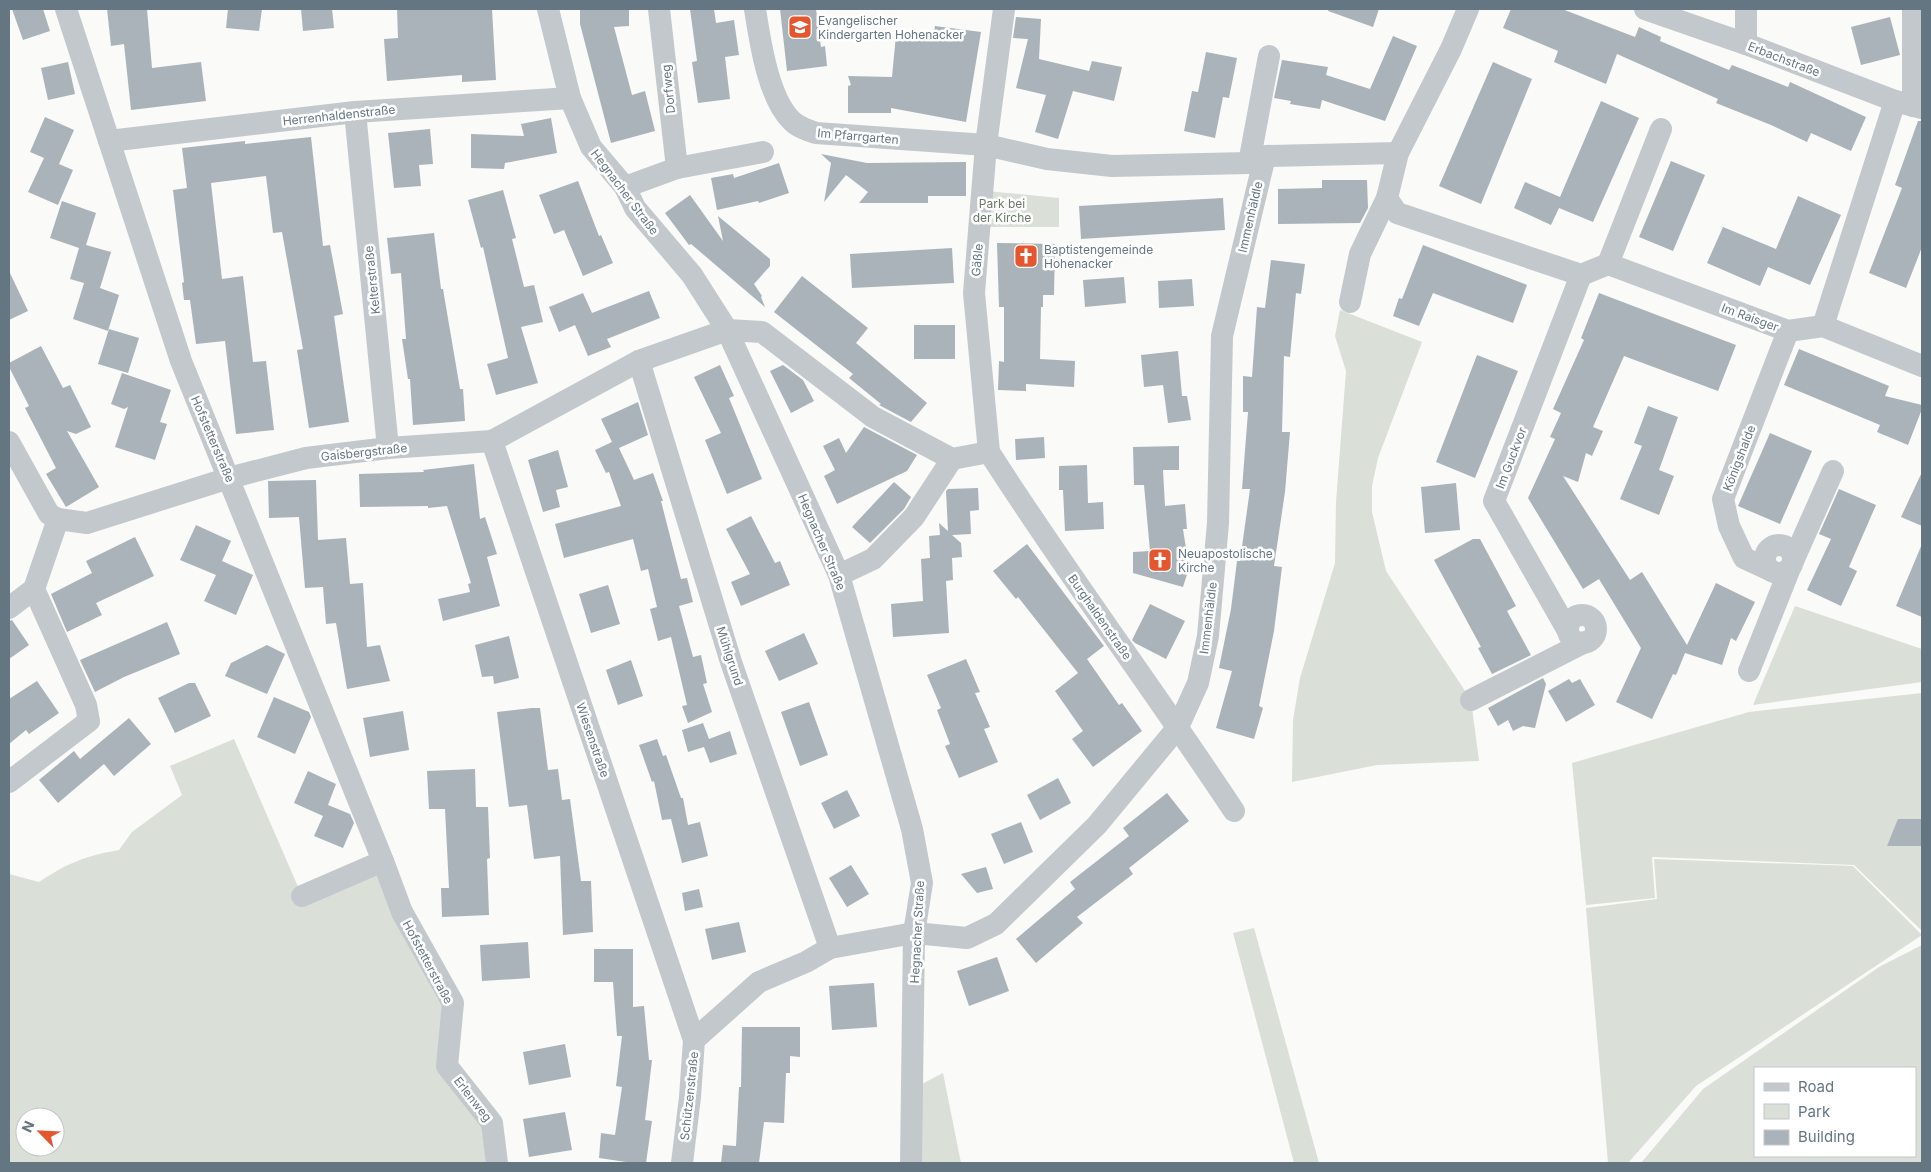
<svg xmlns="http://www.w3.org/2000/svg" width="1931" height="1172" font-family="Inter,sans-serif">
<rect width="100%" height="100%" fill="#fafaf8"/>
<g fill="#dadfd7" fill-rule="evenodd">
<path d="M987,191L1059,198V227H984Z"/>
<path d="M1340,310L1422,342L1378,458L1372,486V512L1386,571L1471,700L1479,761L1377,765L1292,782L1293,720L1300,678L1335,563L1336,502L1346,371L1335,336Z"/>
<path d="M1795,606L1922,649V682L1753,705Z"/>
<path d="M1922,693V931L1854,865L1652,857L1655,898L1586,905L1572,763L1749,712Z"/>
<path d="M234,739L302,896L383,861L453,1003L447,1066L494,1134L496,1163H9V874L39,882C68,863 85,856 119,850L132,832L182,795L170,766ZM25,1117H55V1147H25Z"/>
<path d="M1654,859L1853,866L1922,935L1696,1086L1628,1163H1608L1586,908L1657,899Z"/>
<path d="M1254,928L1319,1163H1294L1233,933Z"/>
<path d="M1922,945V1163H1641L1703,1089L1879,967ZM1915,1068V1156H1755V1068Z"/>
<path d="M943,1073L961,1163H920V1085Z"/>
</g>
<g fill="#aab3b9">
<path d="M12,9H43L50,31L23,40Z"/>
<path d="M107,9H147L152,68L201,62L206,101L131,110L124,44L111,46Z"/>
<path d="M228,9H262L259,31L226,28Z"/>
<path d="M301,9H332L334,28L303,31Z"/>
<path d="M397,9H492L496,80L462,82V75L387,81L384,39L398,38Z"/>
<path d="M580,9H629V26L614,27L632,95L645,91L655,131L611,143L580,24Z"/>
<path d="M690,9H714L716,23L734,20L739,55L725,57L730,99L698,103L692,62L697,61Z"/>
<path d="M780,9H816L821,47L825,46L827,66L787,71Z"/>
<path d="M1329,9H1379L1373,27L1328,11Z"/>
<path d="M1511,9H1562L1635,37L1639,27L1661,37L1660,41L1729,70L1732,65L1788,87L1790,82L1866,117L1851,151L1811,133L1807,142L1771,125L1716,103L1718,99L1617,54L1606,84L1554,62L1558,51L1503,28Z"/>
<path d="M1016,17L1041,19L1039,59L1089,71L1092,61L1122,67L1114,101L1073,91L1058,139L1035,132L1046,95L1016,88L1028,39L1013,38Z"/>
<path d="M1890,17L1900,55L1861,65L1851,27Z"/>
<path d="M935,26L981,32L966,122L891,108V113H848V86L851,85L848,76L892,77L896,35L933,39Z"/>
<path d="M1393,36L1417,46L1385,121L1322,100L1320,109L1290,104L1291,101L1274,98L1282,60L1328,67L1326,75L1370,89Z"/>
<path d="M1206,52L1237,58L1229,98L1223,97L1215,138L1184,131L1192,91L1198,92Z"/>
<path d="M68,62L75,94L48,100L41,68Z"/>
<path d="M1493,62L1532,79L1481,204L1439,186Z"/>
<path d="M1601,101L1639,118L1593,222L1559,208L1551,225L1514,208L1525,182L1560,197Z"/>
<path d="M45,117L74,130L59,164L73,170L58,205L28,192L44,158L30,152Z"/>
<path d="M551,118L557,153L505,163L504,169L471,168V134L524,136L521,124Z"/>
<path d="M1918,121H1922V247L1906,288L1869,273L1902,188L1895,185Z"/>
<path d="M430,129L433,164L419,165L421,186L394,188L388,133Z"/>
<path d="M311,137L323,246L330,245L343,314L334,316L349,422L309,428L297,350L303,349L282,232L273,233L266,176L211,183L222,279L243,276L253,362L266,361L274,430L236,434L225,341L196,344L190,300H184L182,283L184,282L173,190L187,188L182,148L245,141V144Z"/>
<path d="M821,154L867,163L966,162V196H928V203H859L868,192L846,175L824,202L831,163Z"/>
<path d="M1671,161L1705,175L1673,251L1639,237Z"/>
<path d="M779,163L789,193L759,203L758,201L717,210L711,178L733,174L734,178Z"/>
<path d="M1322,180H1367L1368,208L1360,223L1278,224V189L1322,188Z"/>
<path d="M578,181L599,236L601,235L613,263L583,276L564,230L554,234L539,195Z"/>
<path d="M503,190L516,238L512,239L524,287L534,285L543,322L521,327L538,383L496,395L487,364L508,358L483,247L481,248L468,200Z"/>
<path d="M690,195L723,241L718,216L770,259V266L754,284L762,296L761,297L765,307L691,244L689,245L665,213Z"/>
<path d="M1798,196L1841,215L1810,285L1768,267L1760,286L1707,263L1723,227L1776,249Z"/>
<path d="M1223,198L1225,230L1081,239L1079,206Z"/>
<path d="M62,201L96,213L86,245L111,252L100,288L119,295L108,331L73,319L84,283L70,279L79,248L50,238Z"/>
<path d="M434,233L441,289H443L460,389H463L465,421L413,425L410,379H408L402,339H406L401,273L391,274L387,238Z"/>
<path d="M997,243L1055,244L1054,295H1043V307H1041L1040,359L1075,361L1074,387L1026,384V391L998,390L999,361L1004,362V307H999Z"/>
<path d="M1423,245L1527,285L1513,323L1433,293L1419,326L1393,316L1399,298L1402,299Z"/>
<path d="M952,248L954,283L852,288L850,254Z"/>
<path d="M1271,260L1305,264L1301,294L1296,293L1290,357L1284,356L1282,432H1290L1285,492L1274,566L1282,567L1274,631L1259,706L1263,708L1254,739L1216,728L1232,671L1219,668L1231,609L1237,561H1240L1250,489H1242L1248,412H1243V376L1252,377L1257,307L1265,308Z"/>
<path d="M9,271L28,311L9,320Z"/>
<path d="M802,276L868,328L856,343L927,403L911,422L879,405L881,404L849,378L853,374L774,312Z"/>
<path d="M1124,277L1126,303L1085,307L1083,280Z"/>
<path d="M1192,279L1194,306L1159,308L1158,281Z"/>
<path d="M649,291L660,318L607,339L611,347L588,356L575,325L559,332L549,307L583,293L592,313Z"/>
<path d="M1599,293L1736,345L1718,391L1624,356L1593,427L1603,431L1592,456L1586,453L1578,482L1563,476L1630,580L1642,572L1687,645L1716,583L1755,602L1736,641L1731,638L1722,665L1685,653L1676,675L1673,674L1652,719L1616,702L1641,648L1599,579L1583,589L1528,498L1555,439L1550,437L1561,413L1553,409L1584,340L1581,338Z"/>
<rect x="914" y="325" width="41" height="34"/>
<path d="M109,329L139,338L128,373L98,364Z"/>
<path d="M41,346L63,388L70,385L91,427L76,434L67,431L99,487L66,507L46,474L56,468L25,408L29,406L9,367V363Z"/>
<path d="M1799,349L1889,386L1885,396L1922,405V409L1908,445L1877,432L1880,425L1784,385Z"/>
<path d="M1178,351L1182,396H1187L1191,420L1168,423L1163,385L1144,387L1141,355Z"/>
<path d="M1477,355L1518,371L1475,478L1436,462Z"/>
<path d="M720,365L734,396L729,398L762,479L727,494L705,440L721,433L694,377Z"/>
<path d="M783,365L803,380L814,401L791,413L770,371Z"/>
<path d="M122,373L171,390L160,422L167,424L155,460L115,447L128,407L124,409L111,404Z"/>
<path d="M638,402L648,435L619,448L634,480L653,473L663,501H661L681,579L687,578L693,602L679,606L693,657L701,655L707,683L703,684L712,712L688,723L682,706L687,705L671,637L658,641L650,609L657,607L648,569L641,571L633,539L564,558L555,524L621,506L609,472L606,473L595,450L612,442L601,419Z"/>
<path d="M1648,406L1678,417L1659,470L1674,476L1659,515L1620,499L1642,446L1634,443Z"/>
<path d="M864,427L917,455L907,471L837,504L824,476L835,470L823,446L839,438L846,453Z"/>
<path d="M1770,433L1812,451L1780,524L1738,506Z"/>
<path d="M1044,437L1045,458L1016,460L1015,439Z"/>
<path d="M1179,446V470H1163L1165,506L1185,504L1187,529H1183L1189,568L1183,587L1133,573V552L1150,551L1144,485H1134L1133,447Z"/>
<path d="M558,450L568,487L556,490L560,507L543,512L528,460Z"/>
<path d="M474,464L480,519L485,517L497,554L487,557L500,606L443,621L438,599L470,592L468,584L471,583L447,506L428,508V506L360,507L359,474L424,472L423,470Z"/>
<path d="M1087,465L1088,503L1103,502L1104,529L1065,531L1063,490H1059V466Z"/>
<path d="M1922,472V526L1901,517Z"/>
<path d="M316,480L318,540L346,538L350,584L363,583L367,647L380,645L390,681L347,689L336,623L326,624L323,587L305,588L299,517L269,518L268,481Z"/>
<path d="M894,482L911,497L904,509L870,543L852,527Z"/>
<path d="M1456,483L1460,530L1425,533L1421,487Z"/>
<path d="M978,488L979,510L970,511L971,534L952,535L961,543L962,557L952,558L953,580L946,581L949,633L893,637L891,604L923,601L921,559L930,558L929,536L940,535L939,523L948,531L946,491L948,489Z"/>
<path d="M1839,489L1876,505L1849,567L1857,571L1841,606L1807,590L1831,539L1819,534Z"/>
<path d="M751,516L775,563L780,561L790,585L741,606L731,582L750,574L726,529Z"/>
<path d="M196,525L231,541L222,561L253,575L236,615L204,601L216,575L180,560Z"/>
<path d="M135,537L154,576L96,603L102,615L67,632L51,594L92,573L86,561Z"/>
<path d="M1473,539H1480L1516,606L1507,611L1531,655L1492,674L1478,648L1481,647L1434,560Z"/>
<path d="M1027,544L1104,646L1087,659L1119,705L1122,703L1142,731L1093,767L1072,739L1083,731L1055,691L1078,673L1018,597L1016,599L993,571Z"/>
<path d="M1922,544V617L1896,606Z"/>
<path d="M608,585L620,624L591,633L579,594Z"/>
<path d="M1150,604L1185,621L1166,659L1135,643L1132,640Z"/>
<path d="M12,620L29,645L9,659V621Z"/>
<path d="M167,622L180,654L124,677L95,692L80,660Z"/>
<path d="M804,633L818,664L779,681L765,651Z"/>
<path d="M509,636L519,678L494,684L493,676L482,677L475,645Z"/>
<path d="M267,645L285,654L267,694L225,676L231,663Z"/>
<path d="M966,659L980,692L975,693L990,727L984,729L998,762L959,778L945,746L950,744L937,710L941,708L927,675Z"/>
<path d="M631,660L643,696L618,705L606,670Z"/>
<path d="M1543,678L1546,684L1535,728L1523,726L1513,731L1508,720L1498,726L1488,708Z"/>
<path d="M1569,679L1572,683L1580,679L1595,705L1566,722L1548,691Z"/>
<path d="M37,681L59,713L29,734L26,730L9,744V699Z"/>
<path d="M189,683H195L211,716L175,733L158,698Z"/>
<path d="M274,697L309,712L311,717L295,754L257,737Z"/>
<path d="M809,702L828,755L800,766L781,712Z"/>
<path d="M532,708H540L548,770L558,769L562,800L570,799L581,881H591L593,932L563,935L560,856L534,859L527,805L509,807L497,712Z"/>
<path d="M403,711L409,750L370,757L363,718Z"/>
<path d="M129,718L151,744L114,776L104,764L58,803L39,780L74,751L80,759Z"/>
<path d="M703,723L709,739L730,731L737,754L710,763L704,747L688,752L682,730Z"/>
<path d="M657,739L663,756L666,755L681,798H683L688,825L700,822L708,856L682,863L671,819L662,820L654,781L652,782L639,745Z"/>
<path d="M475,769L476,807H488L490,858L487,859L489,915L442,917L441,888H449L445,809H429L427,771Z"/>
<path d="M308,771L336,784L328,805L350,814L354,823L343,848L314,836L323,816L294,803Z"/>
<path d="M1058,778L1071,803L1040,820L1027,795Z"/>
<path d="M847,790L860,816L834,829L821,803Z"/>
<path d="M1167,793L1189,821L1129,868L1133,874L1077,917L1083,923L1036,963L1016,939L1075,889L1070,882L1129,836L1123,828Z"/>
<path d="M1898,819H1922V846H1887Z"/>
<path d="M1021,822L1033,852L1004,864L991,834Z"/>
<path d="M851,865L869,894L847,907L829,878Z"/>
<path d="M986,867L993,889L977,893L961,874Z"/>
<path d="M699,889L703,907L685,911L682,893Z"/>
<path d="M739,922L746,952L712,960L705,929Z"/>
<path d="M528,942L530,978L482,981L480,945Z"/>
<path d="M594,949H633V1007L644,1006L649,1060H652L645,1120L652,1121L646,1163H633L599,1158L601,1133L615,1135L622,1087L616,1086L622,1036H617L613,982H594Z"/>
<path d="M997,957L1009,991L969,1006L957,971Z"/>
<path d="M874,983L877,1027L832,1030L829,986Z"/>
<path d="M742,1027H800V1057L790,1056V1073H786L784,1123L764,1122L759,1163H721L723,1145L736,1146L739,1087H741Z"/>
<path d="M565,1044L571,1077L529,1085L523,1052Z"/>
<path d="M565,1112L572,1150L529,1157L523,1119Z"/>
</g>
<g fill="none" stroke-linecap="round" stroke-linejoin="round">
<g stroke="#c3c8cc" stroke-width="22">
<path d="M66,9L181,361L383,861L302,896"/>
<path d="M548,9L570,98L591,147L625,187L635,208L692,275L727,330L839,575L912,829L922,883L914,933L911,1163"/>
<path d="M659,9L677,168"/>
<path d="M755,9C760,41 768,98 792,121C798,127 807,130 816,133L986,145L1047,159L1112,166L1249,163L1265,156L1398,153"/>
<path d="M1468,9L1451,49L1398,153L1387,198L1397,213L1581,275L1608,264L1788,331L1823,326L1922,366"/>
<path d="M1645,9L1746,44L1895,101L1922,108"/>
<path d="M1913,9V106"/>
<path d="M1746,44V9"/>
<path d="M355,112L388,448"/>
<path d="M109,141L355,112L570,98"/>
<path d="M1249,163L1269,56"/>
<path d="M625,187L677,168L763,152"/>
<path d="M1608,264L1661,129"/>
<path d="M1350,302L1360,254L1387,198"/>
<path d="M1823,326L1895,101"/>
<path d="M639,361L731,662L830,948"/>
<path d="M492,441L694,1040L690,1097L682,1163"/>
<path d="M9,442L49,514L58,519"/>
<path d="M989,452L974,293L986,145L1004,9"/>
<circle cx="1779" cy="559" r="14"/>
<path d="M1793,561L1833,471"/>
<path d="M1770,570L1744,558L1729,526L1723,499L1788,331"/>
<path d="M839,575L873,559L914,517L952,459"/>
<path d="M9,608L34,589L58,519L87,523L229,478L306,458L388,448L492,441L639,361L727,330L762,332L873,417L952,459L989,452C1067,574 1154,690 1234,811"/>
<circle cx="1582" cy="629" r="14"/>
<path d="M1568,631L1494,501L1581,275"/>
<path d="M1749,671L1790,568"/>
<path d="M1471,700L1585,642"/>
<path d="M9,782L89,721L86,705L34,589"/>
<path d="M383,861L402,912L453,1003L447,1066L492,1123L497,1163"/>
<path d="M694,1040L759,982L806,962L830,948L914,933L967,938L996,924L1097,825L1178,727L1198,683L1208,636L1218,523L1222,336L1265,156"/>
</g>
</g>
<defs>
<g id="school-square" transform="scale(1.25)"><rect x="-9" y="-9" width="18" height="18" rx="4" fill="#e4572e" stroke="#fff"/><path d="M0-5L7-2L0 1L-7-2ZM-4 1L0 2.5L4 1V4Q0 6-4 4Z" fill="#fff"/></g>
<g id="church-square" transform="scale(1.25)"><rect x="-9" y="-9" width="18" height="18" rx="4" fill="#e4572e" stroke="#fff"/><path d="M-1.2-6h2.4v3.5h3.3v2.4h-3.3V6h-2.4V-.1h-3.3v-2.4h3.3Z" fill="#fff"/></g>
</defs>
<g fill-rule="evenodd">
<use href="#school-square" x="800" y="27"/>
<use href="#church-square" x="1026" y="256"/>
<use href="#church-square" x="1160" y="560"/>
</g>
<g text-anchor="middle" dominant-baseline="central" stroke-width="5" stroke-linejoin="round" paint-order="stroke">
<g font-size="12" fill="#657683" stroke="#fff" text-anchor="start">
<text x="818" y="20">Evangelischer<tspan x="818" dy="14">Kindergarten Hohenacker</tspan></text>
<text x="1044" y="249">Baptistengemeinde<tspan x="1044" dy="14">Hohenacker</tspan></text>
<text x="1178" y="553">Neuapostolische<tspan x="1178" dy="14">Kirche</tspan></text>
</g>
<g font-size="12" fill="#657683" stroke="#fff">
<text transform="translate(1784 59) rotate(21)">Erbachstraße</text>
<text transform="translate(668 89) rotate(-96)">Dorfweg</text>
<text transform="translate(339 115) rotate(-6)">Herrenhaldenstraße</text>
<text transform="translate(858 136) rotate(5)">Im Pfarrgarten</text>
<text transform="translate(625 192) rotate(53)">Hegnacher Straße</text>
<text transform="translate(1250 217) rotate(-77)">Immenhäldle</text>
<text transform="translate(977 260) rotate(-85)">Gäßle</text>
<text transform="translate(372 280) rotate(-96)">Kelterstraße</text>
<text transform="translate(1750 317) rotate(20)">Im Raisger</text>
<text transform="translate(213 439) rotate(67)">Hofstetterstraße</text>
<text transform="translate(364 452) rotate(-6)">Gaisbergstraße</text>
<text transform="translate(1511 458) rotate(-69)">Im Guckvor</text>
<text transform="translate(1739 458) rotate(-69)">Königshalde</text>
<text transform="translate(822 542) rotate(67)">Hegnacher Straße</text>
<text transform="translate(1100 617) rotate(55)">Burghaldenstraße</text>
<text transform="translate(1208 618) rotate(-83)">Immenhäldle</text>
<text transform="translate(730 656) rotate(72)">Mühlgrund</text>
<text transform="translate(593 740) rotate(71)">Wiesenstraße</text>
<text transform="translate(917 932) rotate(-87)">Hegnacher Straße</text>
<text transform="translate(428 962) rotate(62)">Hofstetterstraße</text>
<text transform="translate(689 1096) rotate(-84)">Schützenstraße</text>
<text transform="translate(473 1099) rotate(52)">Erlenweg</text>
</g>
<g font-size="12" fill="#687a64" stroke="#fff">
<text x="1002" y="203">Park bei<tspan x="1002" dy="14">der Kirche</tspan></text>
</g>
</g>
<rect width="1931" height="1172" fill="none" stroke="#657683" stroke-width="20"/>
<rect x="1754" y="1067" width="162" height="90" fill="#ffffff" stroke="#c1c8cd"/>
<rect x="1764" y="1083" width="25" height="8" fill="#c3c8cc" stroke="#c1c8cd"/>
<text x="1798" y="1092" font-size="15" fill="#657683">Road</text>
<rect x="1764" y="1104" width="25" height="15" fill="#dadfd7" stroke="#c1c8cd"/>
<text x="1798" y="1117" font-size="15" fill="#657683">Park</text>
<rect x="1764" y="1130" width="25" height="15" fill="#aab3b9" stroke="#c1c8cd"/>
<text x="1798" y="1142" font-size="15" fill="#657683">Building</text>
<g transform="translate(40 1132) rotate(294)"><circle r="24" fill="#ffffff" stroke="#c1c8cd"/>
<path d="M0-4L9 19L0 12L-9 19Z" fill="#e4572e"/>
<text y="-8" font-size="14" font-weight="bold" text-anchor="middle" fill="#657683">N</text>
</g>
</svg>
